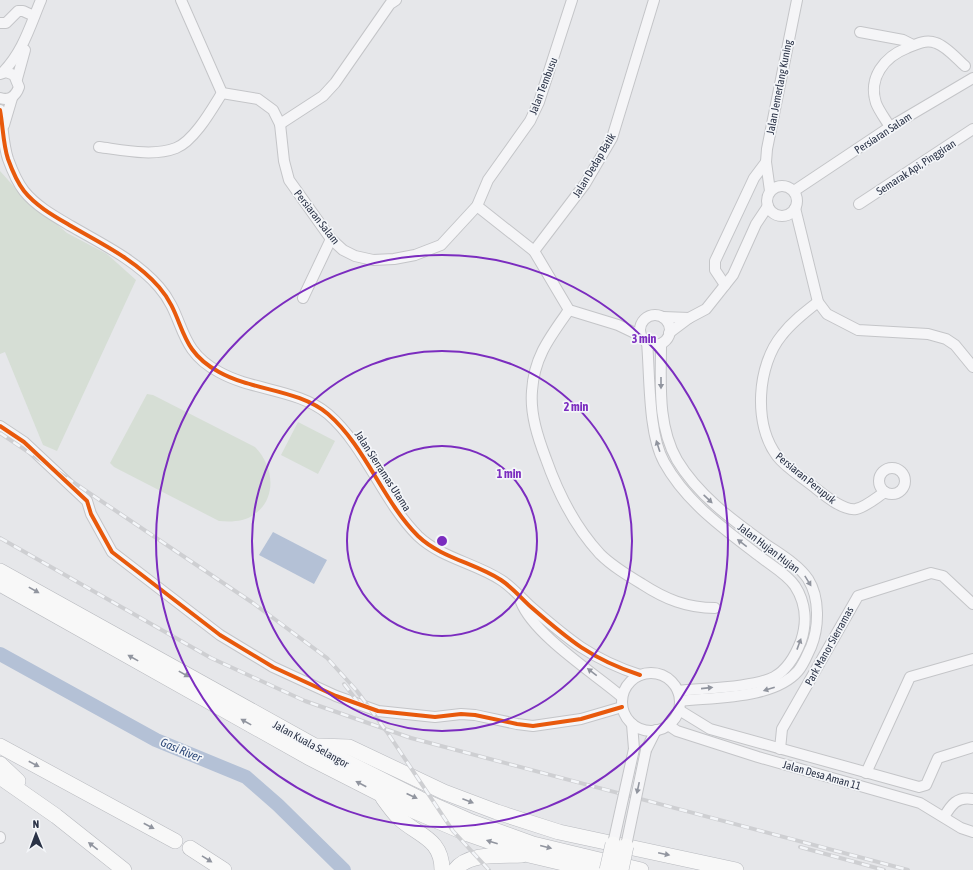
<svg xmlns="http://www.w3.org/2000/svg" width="973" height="870" font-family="'Asap Condensed',sans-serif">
<rect width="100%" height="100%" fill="#e6e7ea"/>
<g fill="#d6ded5">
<path d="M0,171L17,190L67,233L107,254L136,280L57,451L43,445L5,352L0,354Z"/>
<path d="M147,394L153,395L255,447C273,465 278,497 255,514C244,522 231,522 219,521L114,467L110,463Z"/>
<path d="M298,422L335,441L318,474L281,455Z"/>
</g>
<path fill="#b4c1d6" d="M273,532L327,560L314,584L259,555Z"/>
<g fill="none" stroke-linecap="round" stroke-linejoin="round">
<path stroke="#b4c1d6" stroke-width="14" d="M0,654L156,740L246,777L278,805L344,870"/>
<g stroke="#c4c5c8" stroke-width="12">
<g id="minor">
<path d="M181,0L222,93"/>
<path d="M0,23H6L18,11H23L34,16"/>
<path d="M860,32L903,40L913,45"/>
<path d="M2,73C23,52 30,26 41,0"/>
<path d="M0,74L6,72L14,75L19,87C16,96 9,101 0,98"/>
<path d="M17,79L25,50"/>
<path d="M222,93L258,99L273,110L280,124L284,161L289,180L331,239L343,250L355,256L373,260L394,259L415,255L441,245L477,206L488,180L530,121L539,102L572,0"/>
<path d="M0,110C3,126 3,144 8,159C12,170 17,182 24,191C36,206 54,216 71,226C100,243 136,260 159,287C186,318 176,349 219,372C253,391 298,389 328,414C366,447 382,500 418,536C441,558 475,563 501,580C512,587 521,598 531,607C569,640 591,659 640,675"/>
<path d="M280,124L323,96L335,83L390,4L396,0"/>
<path d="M4,125L12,98"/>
<path d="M890,127C886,120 879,111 876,103C868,78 884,57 907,48C916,44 926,39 936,43C946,46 957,59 965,66"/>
<path d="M99,147C122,150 153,157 176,148C194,141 212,109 222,93"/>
<circle cx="782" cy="201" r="15"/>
<path d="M770,191L766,162L767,149L797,0"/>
<path d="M794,191L890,127L973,78"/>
<path d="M859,204L973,129"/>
<path d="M477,206L534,251L569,310L618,325L641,336"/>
<path d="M795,208L818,302L827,314L858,330L928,334L946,339L955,345L973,367"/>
<path d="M534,251L585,184L612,138L654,0"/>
<path d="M725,285L715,270V261L754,178L766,162"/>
<path d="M303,298L331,239"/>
<path d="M818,302C805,312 792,322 782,335C757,365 753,424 777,456C786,468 802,477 814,487C824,495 843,511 856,509C866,507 877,497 885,492"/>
<path d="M569,310C550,337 534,357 532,391C530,414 538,438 546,459C558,493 575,527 600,554C612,566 627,575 642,584C665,599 687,608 715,608"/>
<circle cx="655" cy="330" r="15"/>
<path d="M663,317L689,318"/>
<path d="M669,333L689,318L706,309L733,275L756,224L768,206"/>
<path d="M647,342C650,376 648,433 664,462C686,502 723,528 758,555C770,565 786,573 795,586C806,603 807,623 801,641C796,654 787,670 774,677C752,688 704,688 678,691"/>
<path d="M661,344C661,382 657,425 677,460C698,495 731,519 764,543C778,553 798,564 808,579C820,598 819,627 811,647C807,655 804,664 798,671C774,699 714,697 680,701"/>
<path d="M0,426L24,442L87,501L91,514L112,552L220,635L273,667L336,696L378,711L435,717L461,714L475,715L517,724L533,726L581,719L622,707"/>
<circle cx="892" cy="481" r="13"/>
<path d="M521,602C534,635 594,673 622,697"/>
<circle cx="651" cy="702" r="29"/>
<path d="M679,710L710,729L919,787L926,785L938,758L973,747"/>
<path d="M632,724L634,749"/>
<path d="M668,725L677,731L758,757L920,803L961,828L973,832"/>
<path d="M780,749L782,729L858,596L931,573L943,576L973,604"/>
<path d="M646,750L656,730"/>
<path d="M866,773L910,677L973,659"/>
<path d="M944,817C951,805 957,796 973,799"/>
<path d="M0,837V838"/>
</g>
</g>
<g stroke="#b8babf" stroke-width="16">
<g id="highway">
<path d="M0,571L315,746L420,799L472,822L533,844L641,870"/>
<path d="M0,584L308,757L414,811L468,834L529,855L593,870"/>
<path d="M0,746L175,841"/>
<path d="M318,746L349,747L444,792L497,812L559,832L736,870"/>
<path d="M0,764L18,781"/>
<path d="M0,777L56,816L124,870"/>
<path d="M383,798C388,805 393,812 399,818C418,836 442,838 442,870"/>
<path d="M190,848L224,870"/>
<path d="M455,870C469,852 501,856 522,855"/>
</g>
</g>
<use href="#minor" stroke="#f5f5f7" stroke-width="10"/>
<use href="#highway" stroke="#f8f8f8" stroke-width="15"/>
<g stroke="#cecfd2" stroke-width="4">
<g id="rail">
<path d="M0,433L253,603L327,658L357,691L387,732L453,831L489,870"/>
<path d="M0,538L211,658L305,701L411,738L908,870"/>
<path d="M344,684L361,706"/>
<path d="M800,847L884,870"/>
</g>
</g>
<use href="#rail" stroke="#f4f6f9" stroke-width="2.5" stroke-dasharray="8" stroke-linecap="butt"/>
<g stroke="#c4c5c8" stroke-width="12" stroke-linecap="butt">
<g id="minor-bridge">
<path d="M613,844L634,749"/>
<path d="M626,846L646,750"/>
</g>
</g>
<g stroke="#b8babf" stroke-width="16" stroke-linecap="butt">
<g id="highway-bridge">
<path d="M607,870L613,844"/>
<path d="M621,870L626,846"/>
</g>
</g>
<use href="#minor-bridge" stroke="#f5f5f7" stroke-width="10"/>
<use href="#highway-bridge" stroke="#f8f8f8" stroke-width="15"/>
<g stroke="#f4f6f9" stroke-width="6">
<g id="cycleway">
<path d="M0,110C3,126 3,144 8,159C12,170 17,182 24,191C36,206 54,216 71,226C100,243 136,260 159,287C186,318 176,349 219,372C253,391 298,389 328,414C366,447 382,500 418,536C441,558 475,563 501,580C512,587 521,598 531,607C569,640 591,659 640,675"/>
<path d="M0,426L24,442L87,501L91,514L112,552L220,635L273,667L336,696L378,711L435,717L461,714L475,715L517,724L533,726L581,719L622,707"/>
</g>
</g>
<use href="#cycleway" stroke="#e8590c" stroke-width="4"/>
</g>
<defs><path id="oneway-solid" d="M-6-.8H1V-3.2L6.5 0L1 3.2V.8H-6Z"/></defs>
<g fill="#90949e">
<use href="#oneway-solid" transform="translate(661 383) rotate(90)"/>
<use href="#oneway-solid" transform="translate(658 446) rotate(-108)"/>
<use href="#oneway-solid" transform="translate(708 499) rotate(43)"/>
<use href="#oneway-solid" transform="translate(742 543) rotate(-142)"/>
<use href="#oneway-solid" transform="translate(808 581) rotate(58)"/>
<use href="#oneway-solid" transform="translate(799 644) rotate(-70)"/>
<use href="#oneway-solid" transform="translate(592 672) rotate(-143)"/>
<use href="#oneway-solid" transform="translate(707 688) rotate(-6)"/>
<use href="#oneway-solid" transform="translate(769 689) rotate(163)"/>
<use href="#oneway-solid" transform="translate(638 788) rotate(102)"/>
</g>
<g fill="#91959f">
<use href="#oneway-solid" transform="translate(34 590) rotate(29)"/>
<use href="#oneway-solid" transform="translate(133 658) rotate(-151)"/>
<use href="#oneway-solid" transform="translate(184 674) rotate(29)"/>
<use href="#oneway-solid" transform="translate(246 722) rotate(-151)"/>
<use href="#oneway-solid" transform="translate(34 764) rotate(28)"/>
<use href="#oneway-solid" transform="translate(361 784) rotate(-152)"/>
<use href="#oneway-solid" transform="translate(412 796) rotate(25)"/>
<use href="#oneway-solid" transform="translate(468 801) rotate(21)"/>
<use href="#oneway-solid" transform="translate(149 826) rotate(28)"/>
<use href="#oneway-solid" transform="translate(492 842) rotate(-162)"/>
<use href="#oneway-solid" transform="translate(93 846) rotate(-142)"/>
<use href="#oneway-solid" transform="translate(546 847) rotate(14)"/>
<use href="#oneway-solid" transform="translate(664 854) rotate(12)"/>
<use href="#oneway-solid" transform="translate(207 859) rotate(32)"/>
</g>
<g fill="none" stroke="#7b2cbf" stroke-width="2">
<circle cx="442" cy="541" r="95"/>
<circle cx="442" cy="541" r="190"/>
<circle cx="442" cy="541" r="286"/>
</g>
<g text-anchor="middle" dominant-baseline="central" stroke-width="3.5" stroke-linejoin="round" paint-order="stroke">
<g font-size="11" fill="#2a3246" stroke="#f4f6f9">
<text transform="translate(543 86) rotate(-69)">Jalan Tembusu</text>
<text transform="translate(779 87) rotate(-79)">Jalan Jemerlang Kuning</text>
<text transform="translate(883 133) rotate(-33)">Persiaran Salam</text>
<text transform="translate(594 165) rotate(-59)">Jalan Dedap Batik</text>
<text transform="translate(916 167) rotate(-33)">Semarak Api, Pinggiran</text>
<text transform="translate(317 217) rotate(52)">Persiaran Salam</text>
<text transform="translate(383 471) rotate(57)">Jalan Sierramas Utama</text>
<text transform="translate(806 478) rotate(39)">Persiaran Perupuk</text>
<text transform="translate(769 548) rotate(37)">Jalan Hujan Hujan</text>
<text transform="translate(829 646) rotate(-61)">Park Manor Sierramas</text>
<text transform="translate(311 744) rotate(29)">Jalan Kuala Selangor</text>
<text transform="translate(822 775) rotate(16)">Jalan Desa Aman 11</text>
</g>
<g font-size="12" font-style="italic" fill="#324d7c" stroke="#f4f6f9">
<text transform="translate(181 750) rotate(23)">Gasi River</text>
</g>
</g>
<circle cx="442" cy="541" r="6" fill="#7b2cbf" stroke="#f4f6f9" stroke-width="2"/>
<g font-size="12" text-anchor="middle" font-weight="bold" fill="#7b2cbf" stroke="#f4f6f9" stroke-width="3.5" stroke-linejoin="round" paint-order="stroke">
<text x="644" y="343">3 min</text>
<text x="576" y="411">2 min</text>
<text x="509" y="478">1 min</text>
</g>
<g transform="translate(36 834) rotate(359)" stroke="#f4f6f9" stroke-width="3" paint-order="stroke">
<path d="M0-3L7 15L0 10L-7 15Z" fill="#2a3246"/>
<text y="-6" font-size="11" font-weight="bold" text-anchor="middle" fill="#2a3246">N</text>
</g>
</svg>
